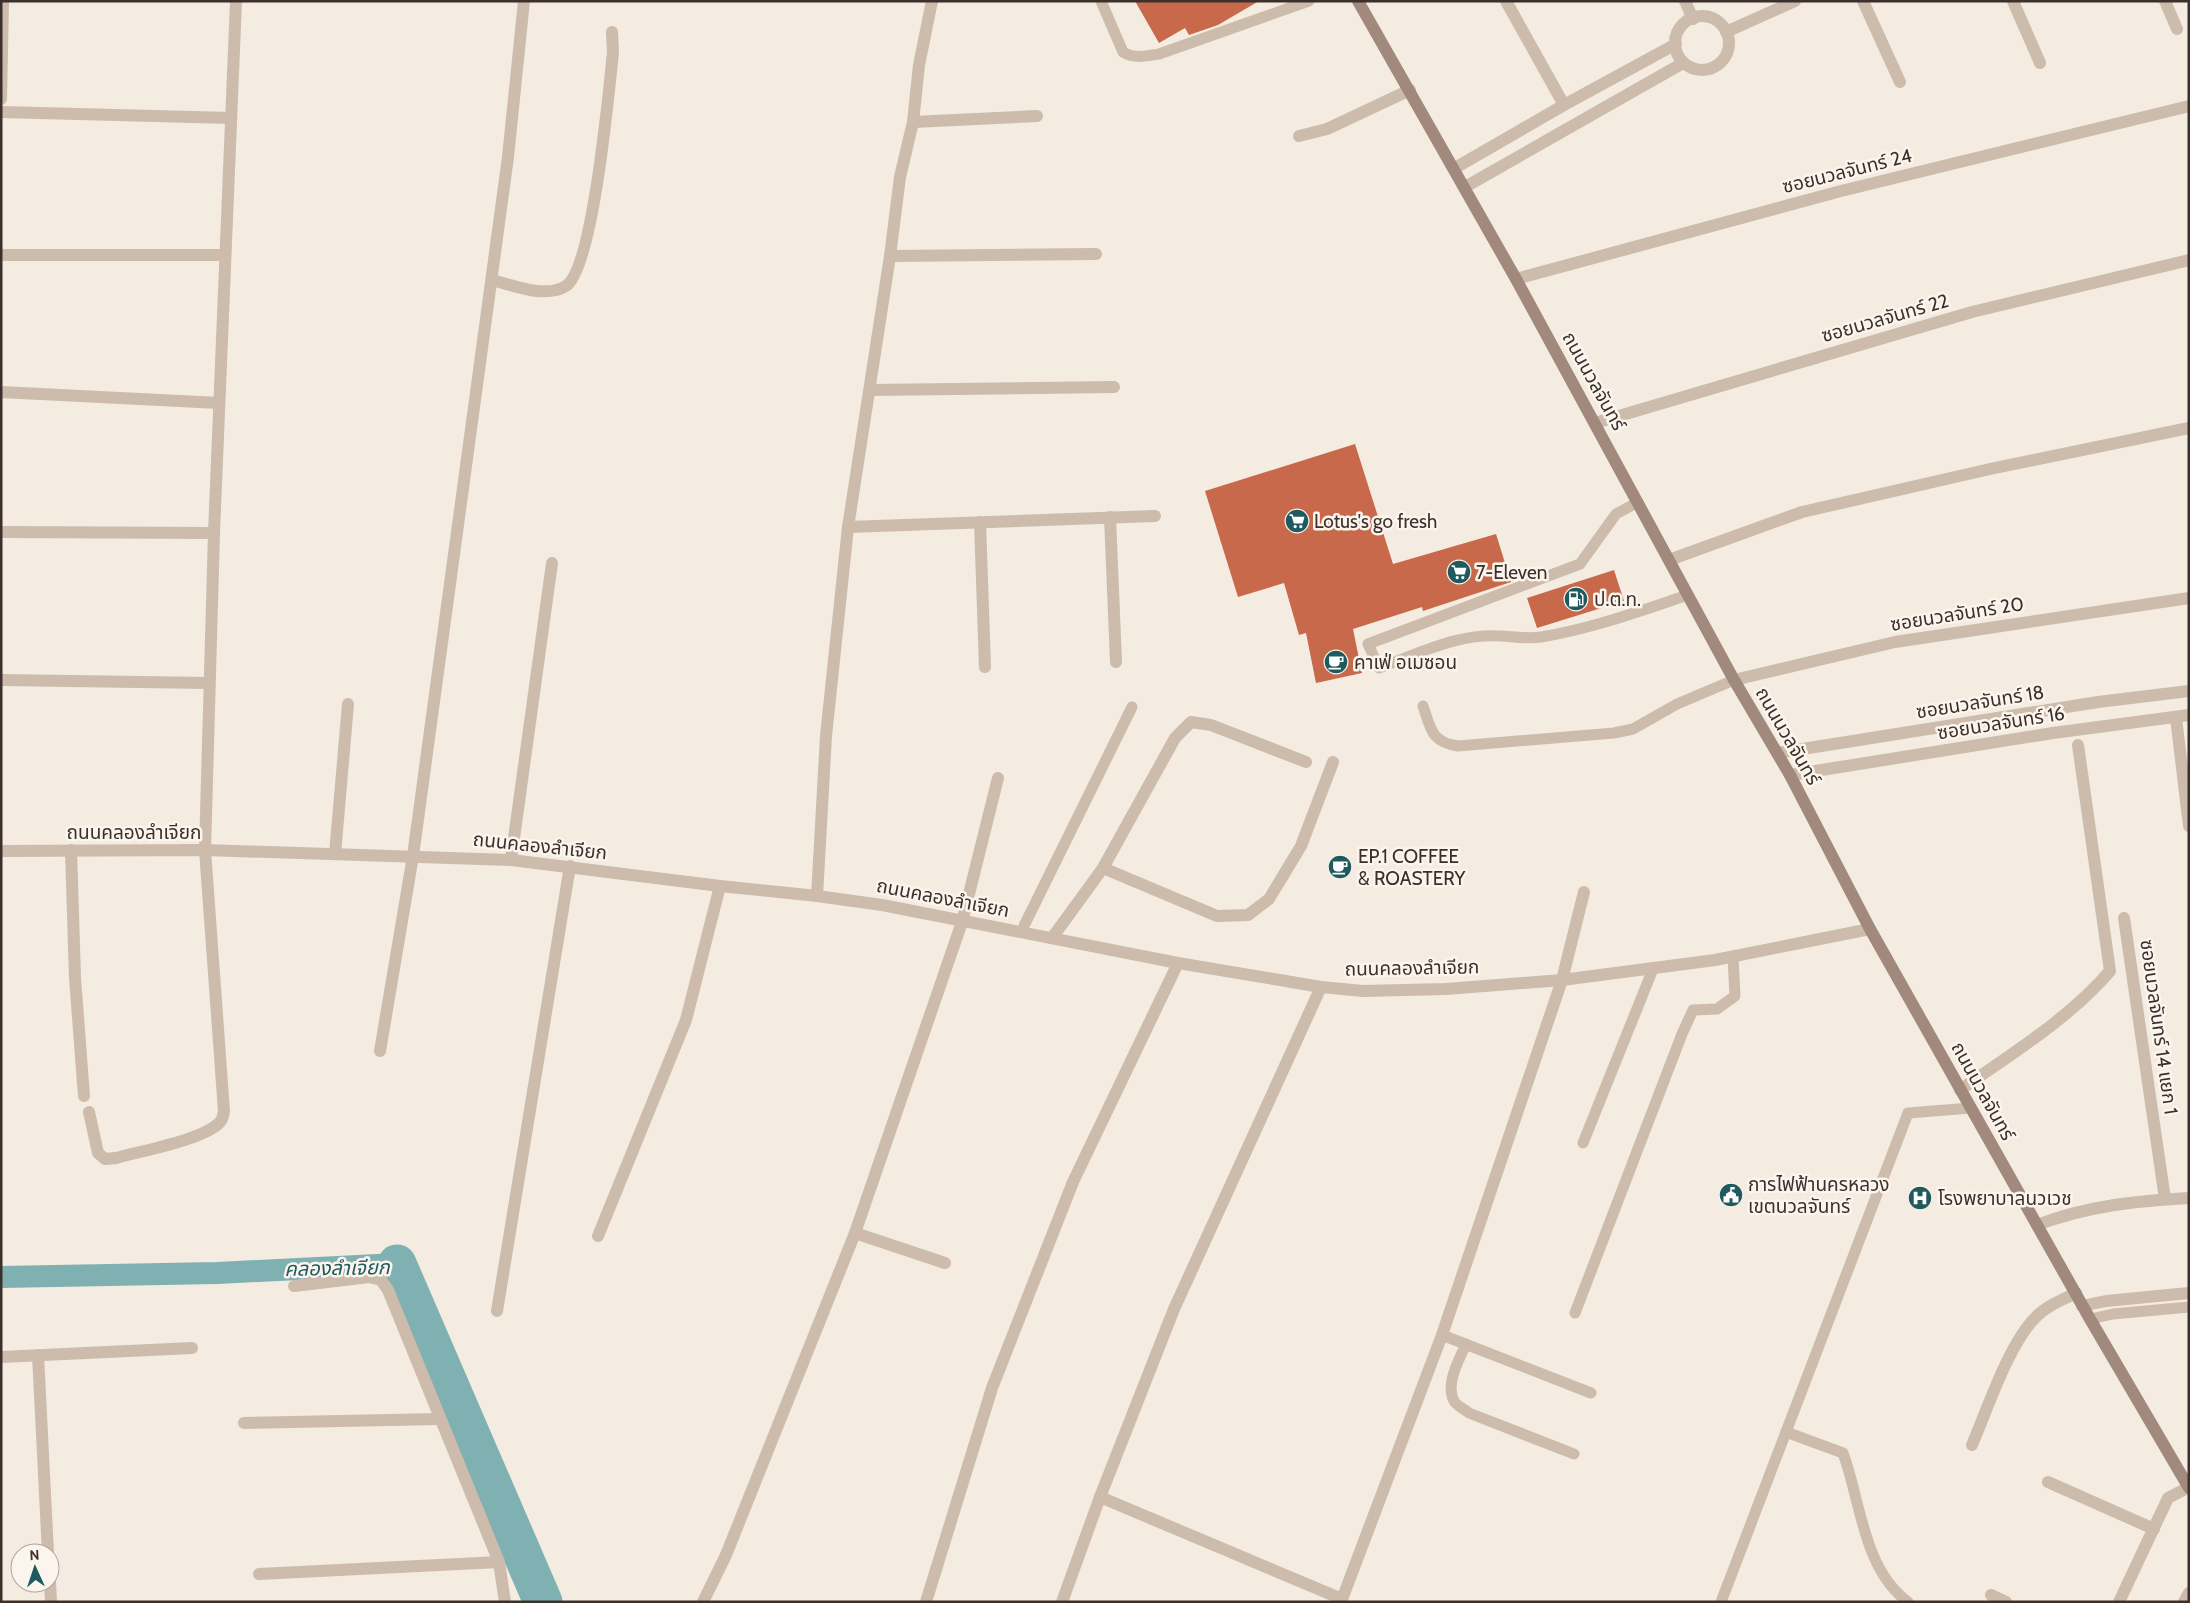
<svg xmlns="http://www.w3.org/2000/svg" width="2190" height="1603" font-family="Cabin,'Noto Sans Thai',sans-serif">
<rect width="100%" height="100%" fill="#f4ebe1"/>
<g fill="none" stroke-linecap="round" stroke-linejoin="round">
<path stroke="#7fb0b2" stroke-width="22" d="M1,1277L217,1273L397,1264"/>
<path stroke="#7fb0b2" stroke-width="39" d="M397,1264L543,1602"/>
</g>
<g fill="#c8694b">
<path d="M1135,1H1259L1218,25L1189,35L1185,28L1159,43Z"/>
<path d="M1355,444L1393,564L1496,534L1511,582L1423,611L1422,607L1353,629L1362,673L1316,683L1306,633L1299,635L1284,583L1238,597L1205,491Z"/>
<path d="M1614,570L1624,601L1537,628L1527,598Z"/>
</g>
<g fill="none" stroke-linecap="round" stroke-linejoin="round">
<g stroke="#cdbbac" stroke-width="11">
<path d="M1101,1L1123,52C1133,59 1147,56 1159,54L1309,1"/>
<path d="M1638,502L1616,514L1580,564L1368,644L1379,668C1412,656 1448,638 1484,636C1503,634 1522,640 1541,637C1591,629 1640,611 1688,595"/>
<path d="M1423,706C1431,729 1431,742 1458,746L1614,733L1633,729L1677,704L1734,680"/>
<path d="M1021,932L1132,707"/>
<path d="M1583,1143L1653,969"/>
<path d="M1575,1313L1682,1034L1693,1010L1717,1009L1735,996L1733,957"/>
<path d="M2090,1319L2113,1314L2189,1307"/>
<path d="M1442,1335L1591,1393"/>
<path d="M1466,1344C1459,1360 1445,1384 1454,1401C1457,1406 1464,1409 1469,1413L1574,1454"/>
<path d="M1786,1432L1843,1453C1861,1502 1863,1569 1908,1602"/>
<path d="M1721,1602L1908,1113L1971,1108"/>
</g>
<g stroke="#cdbbac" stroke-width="12">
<path d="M1506,1L1564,105"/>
<path d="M1685,1L1693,19"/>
<path d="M1863,1L1900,82"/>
<path d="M2013,1L2040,63"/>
<path d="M2165,1L2177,29"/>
<circle cx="1702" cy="43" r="27"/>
<path d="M1726,32L1795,1"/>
<path d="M1,99L3,1"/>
<path d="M1,112L231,118"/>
<path d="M913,122L1037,116"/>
<path d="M1299,136L1327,129L1410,90"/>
<path d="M1455,168L1564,105L1676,44"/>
<path d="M1465,187L1683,63"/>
<path d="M1,255H225"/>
<path d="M890,256L1096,254"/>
<path d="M1516,279L1841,191L2189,106"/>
<path d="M492,280C513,285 545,299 566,286C593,268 609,90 613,52L612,32"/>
<path d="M870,390L1114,387"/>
<path d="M1,392L219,403"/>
<path d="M1595,423L1972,312L2189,260"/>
<path d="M1110,517L1116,662"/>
<path d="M980,522L985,667"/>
<path d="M848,527L1155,516"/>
<path d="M1,532L214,533"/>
<path d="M1669,560L1802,512L1990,469L2189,428"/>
<path d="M1,680L209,683"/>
<path d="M1734,680L1895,642L2189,598"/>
<path d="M2176,718L2189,826"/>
<path d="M1777,753L2098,702L2189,691"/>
<path d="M1790,775L2053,733L2189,715"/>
<path d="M71,850L75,978L84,1096"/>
<path d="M335,854L348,704"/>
<path d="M511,860L552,563"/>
<path d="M1103,868L1175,738L1191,722L1211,725L1306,762"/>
<path d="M817,896L826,736L848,527L890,256L900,177L913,122L919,65L932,1"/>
<path d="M2124,918L2165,1199"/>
<path d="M1052,938L1103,868L1217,916L1248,915L1269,899L1301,846L1333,762"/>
<path d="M380,1051L413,856L508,157L524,1"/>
<path d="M1960,1090C2011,1054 2070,1018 2110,971L2078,745"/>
<path d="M89,1112L98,1153L105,1159L116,1158C140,1151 204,1140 220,1122C223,1119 223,1115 224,1111L205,850L214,533L236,1"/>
<path d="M2037,1225C2087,1206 2135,1201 2189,1198"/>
<path d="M855,1233L945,1263"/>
<path d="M598,1236L686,1020L720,886"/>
<path d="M294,1286L369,1277L381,1280L388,1290L499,1562L505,1602"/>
<path d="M2082,1306L2106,1301L2189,1293"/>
<path d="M497,1311L570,866"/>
<path d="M38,1355L48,1553"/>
<path d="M1,1357L192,1348"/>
<path d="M244,1423L440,1419"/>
<path d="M1972,1445C1987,1410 2009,1343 2036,1317C2046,1306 2062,1300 2076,1293"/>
<path d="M2048,1482L2154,1529"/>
<path d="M1100,1497L1342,1599"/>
<path d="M259,1574L499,1562"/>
<path d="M50,1582L51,1602"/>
<path d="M1991,1595L2006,1602"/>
<path d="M703,1602L726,1555L855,1233L962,922L998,778"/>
<path d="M926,1602L992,1388L1073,1182L1178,963"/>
<path d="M1062,1602L1100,1497L1174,1309L1321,987"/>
<path d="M1341,1602L1442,1335L1562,980L1584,892"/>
<path d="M2119,1602L2168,1498L2189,1487"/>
<path d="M2184,1602L2189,1593"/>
</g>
<path stroke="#cdbbac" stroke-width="12" d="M1,851L205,850L511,860L720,886L817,896L882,905L1178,963L1321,987L1363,991L1446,989L1562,980L1715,960L1870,929"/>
<path stroke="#a18a7d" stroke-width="12" d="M1358,1L1516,279L1734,680L1790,775L1870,929L2090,1319L2189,1488"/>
</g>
<defs>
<g id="supermarket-disc" transform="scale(1.25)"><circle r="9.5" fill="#1f5a5e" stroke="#fbf5ee"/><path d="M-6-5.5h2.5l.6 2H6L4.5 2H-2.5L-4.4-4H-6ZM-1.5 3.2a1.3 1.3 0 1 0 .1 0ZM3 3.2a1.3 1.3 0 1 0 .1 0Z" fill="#fff"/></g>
<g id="fuel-disc" transform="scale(1.25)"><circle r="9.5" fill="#1f5a5e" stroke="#fbf5ee"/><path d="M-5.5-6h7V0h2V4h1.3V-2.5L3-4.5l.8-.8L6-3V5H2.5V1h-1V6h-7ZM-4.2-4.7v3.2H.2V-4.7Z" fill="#fff"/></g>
<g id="cafe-disc" transform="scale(1.25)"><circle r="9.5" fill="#1f5a5e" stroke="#fbf5ee"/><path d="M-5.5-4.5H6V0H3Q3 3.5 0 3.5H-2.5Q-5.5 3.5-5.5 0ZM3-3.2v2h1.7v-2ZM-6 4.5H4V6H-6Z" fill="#fff"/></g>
<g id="civic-disc" transform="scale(1.25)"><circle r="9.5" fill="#1f5a5e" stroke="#fbf5ee"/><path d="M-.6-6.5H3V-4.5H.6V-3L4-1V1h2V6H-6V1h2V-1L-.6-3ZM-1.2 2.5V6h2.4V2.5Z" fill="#fff"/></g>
<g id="hospital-disc" transform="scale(1.25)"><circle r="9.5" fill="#1f5a5e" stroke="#fbf5ee"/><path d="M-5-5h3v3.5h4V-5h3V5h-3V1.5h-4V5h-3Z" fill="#fff"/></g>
</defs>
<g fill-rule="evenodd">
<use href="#supermarket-disc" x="1297" y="521"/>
<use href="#supermarket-disc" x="1459" y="572"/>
<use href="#fuel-disc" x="1576" y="599"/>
<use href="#cafe-disc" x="1336" y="662"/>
<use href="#cafe-disc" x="1340" y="867"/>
<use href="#civic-disc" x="1731" y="1195"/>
<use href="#hospital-disc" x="1920" y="1198"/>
</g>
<g text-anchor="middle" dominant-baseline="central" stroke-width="5" stroke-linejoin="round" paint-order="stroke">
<g font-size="19" fill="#3b302b" stroke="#fbf5ee">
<text transform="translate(1847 171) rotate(-14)">ซอยนวลจันทร์ 24</text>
<text transform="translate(1885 318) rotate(-16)">ซอยนวลจันทร์ 22</text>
<text transform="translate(1594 381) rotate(61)">ถนนนวลจันทร์</text>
<text transform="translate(1957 614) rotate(-9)">ซอยนวลจันทร์ 20</text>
<text transform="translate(1980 702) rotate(-9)">ซอยนวลจันทร์ 18</text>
<text transform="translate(2001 723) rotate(-9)">ซอยนวลจันทร์ 16</text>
<text transform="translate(1788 736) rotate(60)">ถนนนวลจันทร์</text>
<text x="134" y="832">ถนนคลองลำเจียก</text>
<text transform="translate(540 846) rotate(6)">ถนนคลองลำเจียก</text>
<text transform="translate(943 898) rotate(11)">ถนนคลองลำเจียก</text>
<text transform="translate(1412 968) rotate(-1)">ถนนคลองลำเจียก</text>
<text transform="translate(2159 1027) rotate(82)">ซอยนวลจันทร์ 14 แยก 1</text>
<text transform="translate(1983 1091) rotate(61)">ถนนนวลจันทร์</text>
</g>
<g font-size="19" fill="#3b302b" stroke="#fbf5ee" text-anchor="start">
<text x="1314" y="521">Lotus's go fresh</text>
<text x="1476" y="572">7-Eleven</text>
<text x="1594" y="599">ป.ต.ท.</text>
<text x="1354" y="662">คาเฟ่ อเมซอน</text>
<text x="1358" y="856">EP.1 COFFEE<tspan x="1358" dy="22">&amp; ROASTERY</tspan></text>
<text x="1748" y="1184">การไฟฟ้านครหลวง<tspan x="1748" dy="22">เขตนวลจันทร์</tspan></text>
<text x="1938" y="1198">โรงพยาบาลนวเวช</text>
</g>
<g font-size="20" font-style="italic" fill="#1f5a5e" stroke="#fbf5ee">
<text transform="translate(337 1268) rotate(-1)">คลองลำเจียก</text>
</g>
</g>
<rect width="2190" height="1603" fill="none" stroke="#3b302b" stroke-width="5"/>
<g transform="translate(35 1568) rotate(357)"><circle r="24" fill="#fbf5ee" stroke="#aea6a0"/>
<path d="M0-4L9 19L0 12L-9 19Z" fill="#1f5a5e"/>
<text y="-8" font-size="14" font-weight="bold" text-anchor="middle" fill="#3b302b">N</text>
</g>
</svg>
